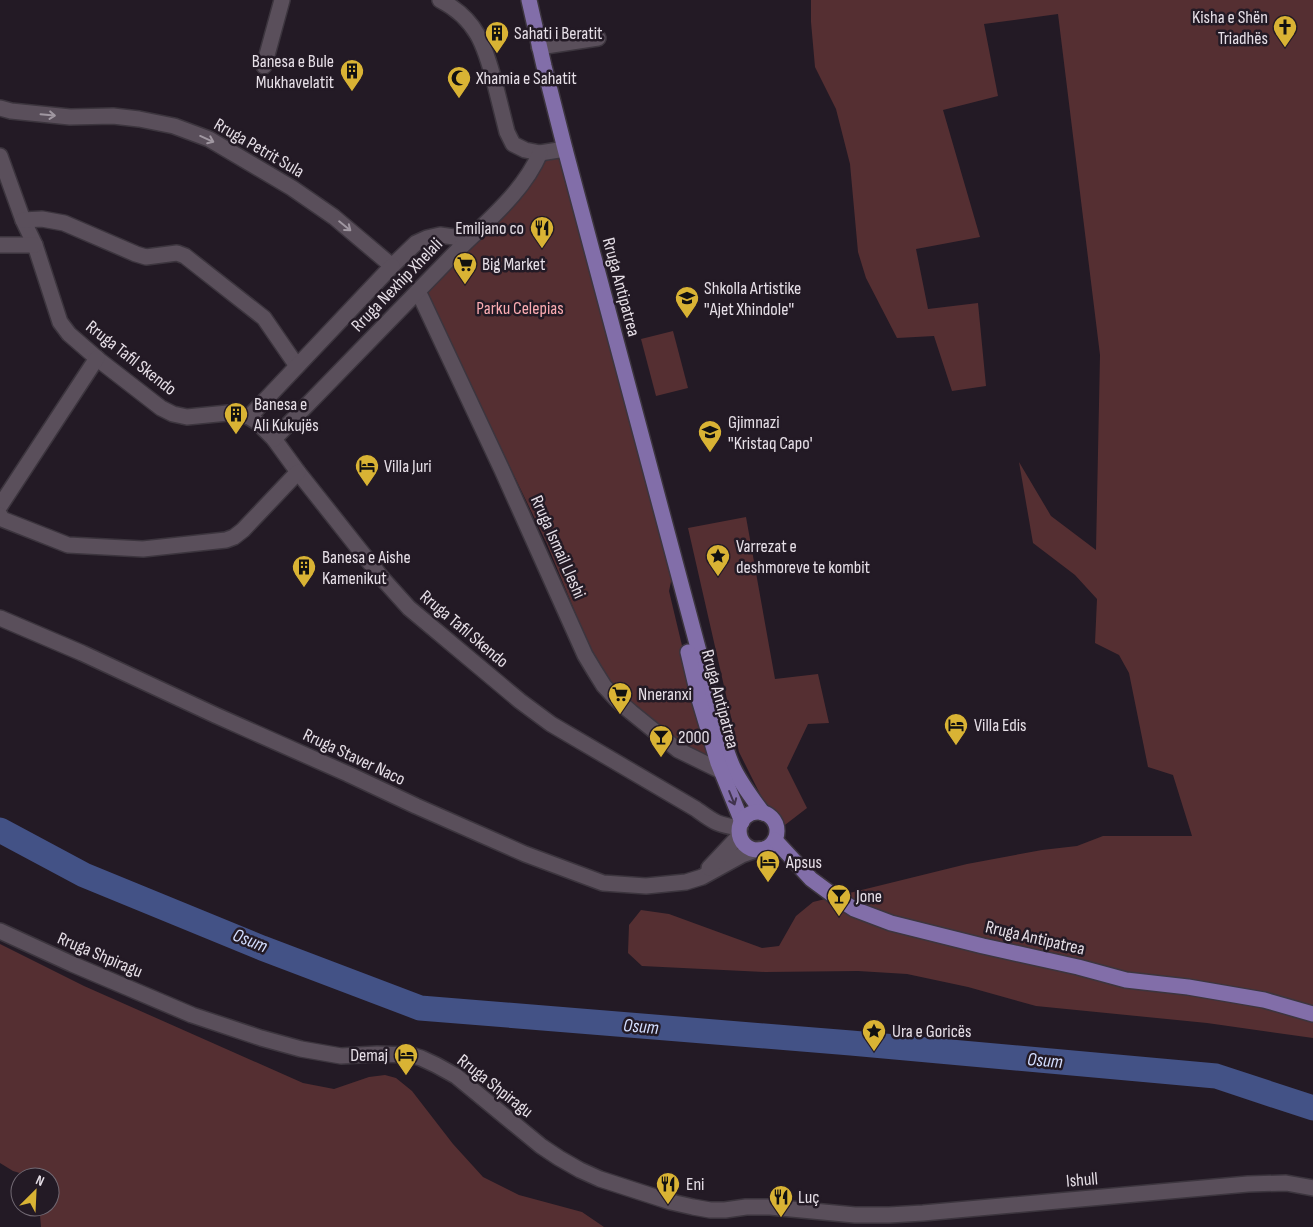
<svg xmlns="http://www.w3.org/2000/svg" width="1313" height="1227" font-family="'Sofia Sans Condensed',sans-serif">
<rect width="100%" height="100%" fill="#231a25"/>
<g fill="#552f32">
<path d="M811,0H1313V1038L1207,1023L1036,1006L968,987L907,974L858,971L765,972L642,966L628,953L629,925L641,910L669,914L762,948L779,946L796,916L813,902L967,864L1042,850L1077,846L1103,836H1192L1173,775L1148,767L1129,673L1119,655L1095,643L1097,599L1075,575L1033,543L1019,462L1051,516L1096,550L1100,355L1058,14L984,24L998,96L943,110L980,237L916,249L928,309L978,303L986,386L952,391L934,336L897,338L866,278L858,252L850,164L836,109L815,67L811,22Z"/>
<path d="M560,156L672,577L669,591L709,759L682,746L614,688L589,646L547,544L425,291L543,161Z"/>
<path d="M673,331L688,388L656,396L641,339Z"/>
<path d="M746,517L775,679L818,674L829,723L808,724L787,768L807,808L781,828L765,804L739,752L688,528Z"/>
<path d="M0,944L84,986L303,1083L334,1089L369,1077L385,1075L396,1078L412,1091L453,1144L483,1177L519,1195L582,1212L604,1227H41L40,1215L37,1207H50V1177H24L23,1174L13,1171L0,1163Z"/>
</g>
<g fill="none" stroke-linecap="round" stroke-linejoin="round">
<path stroke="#435286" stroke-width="25" d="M0,830L84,875L262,948L420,1008L851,1043L1216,1076L1313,1108"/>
<g stroke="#3c353e" stroke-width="18">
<g id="minor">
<path d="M440,0C477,19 485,46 495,84C499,100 503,116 507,132L513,144L525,150L540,153L565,149"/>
<path d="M539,47L598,38"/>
<path d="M264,66L282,0"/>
<path d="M0,108L11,111L70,117L113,116L139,119L174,126L209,139L292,188L334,217L392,266L416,243L427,238L440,235L454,237L465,243"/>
<path d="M0,156L23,220L35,245L60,322L69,334L99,360L161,408L173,414L187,417L228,413L238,414L249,417L257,422L274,439L298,472L382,578L409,608L520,701L551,724L696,809C714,822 717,825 740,828"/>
<path d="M23,220L42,219L64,223L136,254L146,257L177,253L185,256L264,318L297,366"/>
<path d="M0,245H35"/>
<path d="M418,291L502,470L585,655L594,670L604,686L616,699L631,712L678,750L721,771"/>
<path d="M249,417L392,266"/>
<path d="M274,439C333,378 392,317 452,256C483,224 522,195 540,153"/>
<path d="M0,506L97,358"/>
<path d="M0,515L2,519L68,545L143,549L226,540L234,537L243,530L298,472"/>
</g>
</g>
<g stroke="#3c353e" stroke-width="18">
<path id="tertiary" d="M0,931L72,964L192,1015L261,1038L301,1049L341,1056L377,1054L411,1055L421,1058L436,1065L456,1076L541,1146L559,1158L580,1170L600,1179L671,1202L693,1207L710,1210H725L746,1207H770L855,1215H889L923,1213L1248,1184L1286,1183L1313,1188"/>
</g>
<g stroke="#3c353e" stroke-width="18">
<g id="secondary">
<path d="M0,618L82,653L215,715L348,774L416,806L525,854L603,883L646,886L686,882L702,877L742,855L759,849"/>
<path d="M709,868L740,835"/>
</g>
</g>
<g stroke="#3c353e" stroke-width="18">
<g id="primary">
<path d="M529,0L544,66L565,149L713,704C719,725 724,747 733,767C741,784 752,798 763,813"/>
<path d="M688,652L699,699L718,763L742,822"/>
<circle cx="758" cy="831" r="19"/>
<path d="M775,840L811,879L834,896L854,909L891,923L983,946L1078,967L1126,980L1188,987L1264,1000L1313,1014"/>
</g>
</g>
<use href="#minor" stroke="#5a4f5b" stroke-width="15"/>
<use href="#tertiary" stroke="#5a4f5b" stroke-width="15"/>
<use href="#secondary" stroke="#5a4f5b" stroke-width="15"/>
<use href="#primary" stroke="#826ea9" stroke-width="15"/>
</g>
<defs><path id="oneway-shaft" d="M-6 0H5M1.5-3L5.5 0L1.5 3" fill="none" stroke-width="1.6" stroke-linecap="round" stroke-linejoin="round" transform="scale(1.25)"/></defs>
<g stroke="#a097a1">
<use href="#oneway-shaft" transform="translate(48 115) rotate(5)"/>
<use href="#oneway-shaft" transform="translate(207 139) rotate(24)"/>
<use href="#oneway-shaft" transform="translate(345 226) rotate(39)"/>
</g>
<use stroke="#40334d" href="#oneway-shaft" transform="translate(732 798) rotate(68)"/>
<defs>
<g id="church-pin" transform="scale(1.25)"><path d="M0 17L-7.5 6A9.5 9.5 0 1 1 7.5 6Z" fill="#d9b334" stroke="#231a25"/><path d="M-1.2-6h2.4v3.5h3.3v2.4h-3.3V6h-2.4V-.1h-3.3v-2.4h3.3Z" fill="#111"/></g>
<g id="building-pin" transform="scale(1.25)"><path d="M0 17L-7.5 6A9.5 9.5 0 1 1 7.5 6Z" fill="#d9b334" stroke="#231a25"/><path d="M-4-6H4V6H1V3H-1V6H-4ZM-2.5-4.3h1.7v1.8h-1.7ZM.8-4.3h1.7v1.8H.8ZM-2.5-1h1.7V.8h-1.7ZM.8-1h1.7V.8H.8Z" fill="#111"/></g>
<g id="mosque-pin" transform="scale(1.25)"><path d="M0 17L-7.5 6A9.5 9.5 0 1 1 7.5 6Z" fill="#d9b334" stroke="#231a25"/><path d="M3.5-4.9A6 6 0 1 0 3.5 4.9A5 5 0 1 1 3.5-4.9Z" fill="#111"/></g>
<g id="restaurant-pin" transform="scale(1.25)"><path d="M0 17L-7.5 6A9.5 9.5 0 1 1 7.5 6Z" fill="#d9b334" stroke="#231a25"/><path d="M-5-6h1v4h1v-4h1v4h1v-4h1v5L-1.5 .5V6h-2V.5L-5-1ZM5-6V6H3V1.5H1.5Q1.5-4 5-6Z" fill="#111"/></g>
<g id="supermarket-pin" transform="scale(1.25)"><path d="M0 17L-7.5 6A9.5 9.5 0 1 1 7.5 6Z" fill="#d9b334" stroke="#231a25"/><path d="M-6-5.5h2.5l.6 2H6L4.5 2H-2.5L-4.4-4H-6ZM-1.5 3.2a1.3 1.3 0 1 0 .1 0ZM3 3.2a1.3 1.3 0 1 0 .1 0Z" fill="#111"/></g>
<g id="school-pin" transform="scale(1.25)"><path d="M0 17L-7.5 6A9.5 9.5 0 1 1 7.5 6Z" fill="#d9b334" stroke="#231a25"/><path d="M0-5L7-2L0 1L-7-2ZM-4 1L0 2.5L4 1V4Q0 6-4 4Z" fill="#111"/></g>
<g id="hotel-pin" transform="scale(1.25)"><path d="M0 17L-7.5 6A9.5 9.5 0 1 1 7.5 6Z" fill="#d9b334" stroke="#231a25"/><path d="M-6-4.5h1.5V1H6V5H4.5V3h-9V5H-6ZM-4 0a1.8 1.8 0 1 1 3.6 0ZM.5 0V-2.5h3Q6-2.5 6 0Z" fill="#111"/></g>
<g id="sight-pin" transform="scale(1.25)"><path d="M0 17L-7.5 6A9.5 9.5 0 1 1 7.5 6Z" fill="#d9b334" stroke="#231a25"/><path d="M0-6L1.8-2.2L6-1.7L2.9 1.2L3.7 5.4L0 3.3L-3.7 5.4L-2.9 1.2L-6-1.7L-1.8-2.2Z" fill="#111"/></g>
<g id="bar-pin" transform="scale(1.25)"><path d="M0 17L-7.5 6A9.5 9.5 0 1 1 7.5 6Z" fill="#d9b334" stroke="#231a25"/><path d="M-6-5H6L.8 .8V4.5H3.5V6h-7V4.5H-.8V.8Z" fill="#111"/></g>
</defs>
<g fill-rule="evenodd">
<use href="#church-pin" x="1285" y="27"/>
<use href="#building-pin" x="497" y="33"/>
<use href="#building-pin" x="352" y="71"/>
<use href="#mosque-pin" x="459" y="78"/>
<use href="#restaurant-pin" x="542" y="228"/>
<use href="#supermarket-pin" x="465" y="264"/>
<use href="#school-pin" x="687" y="298"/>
<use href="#building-pin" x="236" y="414"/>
<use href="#school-pin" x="710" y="432"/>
<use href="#hotel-pin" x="367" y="466"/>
<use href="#sight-pin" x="718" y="556"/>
<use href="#building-pin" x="304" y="567"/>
<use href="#supermarket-pin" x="620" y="694"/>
<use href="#hotel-pin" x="956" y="725"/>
<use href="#bar-pin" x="661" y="737"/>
<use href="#hotel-pin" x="768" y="862"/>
<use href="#bar-pin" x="839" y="896"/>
<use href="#sight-pin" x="874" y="1031"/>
<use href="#hotel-pin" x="406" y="1055"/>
<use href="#restaurant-pin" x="668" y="1184"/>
<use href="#restaurant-pin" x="781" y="1197"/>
</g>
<g text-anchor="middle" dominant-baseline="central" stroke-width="5" stroke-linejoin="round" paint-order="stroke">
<g font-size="18" fill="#e6dfe7" stroke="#231a25" text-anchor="start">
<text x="1268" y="17" text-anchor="end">Kisha e Shën<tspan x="1268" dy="21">Triadhës</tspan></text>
<text x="514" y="33">Sahati i Beratit</text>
<text x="334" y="61" text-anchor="end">Banesa e Bule<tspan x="334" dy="21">Mukhavelatit</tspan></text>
<text x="476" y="78">Xhamia e Sahatit</text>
<text x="524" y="228" text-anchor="end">Emiljano co</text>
<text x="482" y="264">Big Market</text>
<text x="704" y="288">Shkolla Artistike<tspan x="704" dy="21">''Ajet Xhindole''</tspan></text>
<text x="254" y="404">Banesa e<tspan x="254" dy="21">Ali Kukujës</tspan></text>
<text x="728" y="422">Gjimnazi<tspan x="728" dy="21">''Kristaq Capo'</tspan></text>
<text x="384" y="466">Villa Juri</text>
<text x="736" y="546">Varrezat e<tspan x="736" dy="21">deshmoreve te kombit</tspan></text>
<text x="322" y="557">Banesa e Aishe<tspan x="322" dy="21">Kamenikut</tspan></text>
<text x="638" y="694">Nneranxi</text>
<text x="974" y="725">Villa Edis</text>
<text x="678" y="737">2000</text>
<text x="786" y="862">Apsus</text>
<text x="856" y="896">Jone</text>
<text x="892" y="1031">Ura e Goricës</text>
<text x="388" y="1055" text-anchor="end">Demaj</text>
<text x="686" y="1184">Eni</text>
<text x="798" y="1197">Luç</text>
</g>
<g font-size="18" fill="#e6dfe7" stroke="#231a25">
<text transform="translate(259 148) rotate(30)">Rruga Petrit Sula</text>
<text transform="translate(397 285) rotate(-46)">Rruga Nexhip Xhelali</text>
<text transform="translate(621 287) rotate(75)">Rruga Antipatrea</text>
<text transform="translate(131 358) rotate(38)">Rruga Tafil Skendo</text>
<text transform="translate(558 547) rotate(66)">Rruga Ismail Lleshi</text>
<text transform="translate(464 629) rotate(40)">Rruga Tafil Skendo</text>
<text transform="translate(720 699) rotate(75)">Rruga Antipatrea</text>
<text transform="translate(354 757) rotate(25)">Rruga Staver Naco</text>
<text transform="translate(1035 938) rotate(13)">Rruga Antipatrea</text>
<text transform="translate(100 955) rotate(23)">Rruga Shpiragu</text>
<text transform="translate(495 1086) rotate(38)">Rruga Shpiragu</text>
<text transform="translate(1082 1180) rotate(-5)">Ishull</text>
</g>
<g font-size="18" fill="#fbacb2" stroke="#231a25">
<text x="520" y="308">Parku Celepias</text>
</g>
<g font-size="19" font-style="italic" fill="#d3deff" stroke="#231a25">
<text transform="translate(250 941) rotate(22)">Osum</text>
<text transform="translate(641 1027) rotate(5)">Osum</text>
<text transform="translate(1045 1061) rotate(5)">Osum</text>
</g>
</g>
<g transform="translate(35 1192) rotate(24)"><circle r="24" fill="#231a25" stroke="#716973"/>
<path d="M0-4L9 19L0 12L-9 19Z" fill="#d9b334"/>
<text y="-8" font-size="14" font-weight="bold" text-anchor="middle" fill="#e6dfe7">N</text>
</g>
</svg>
